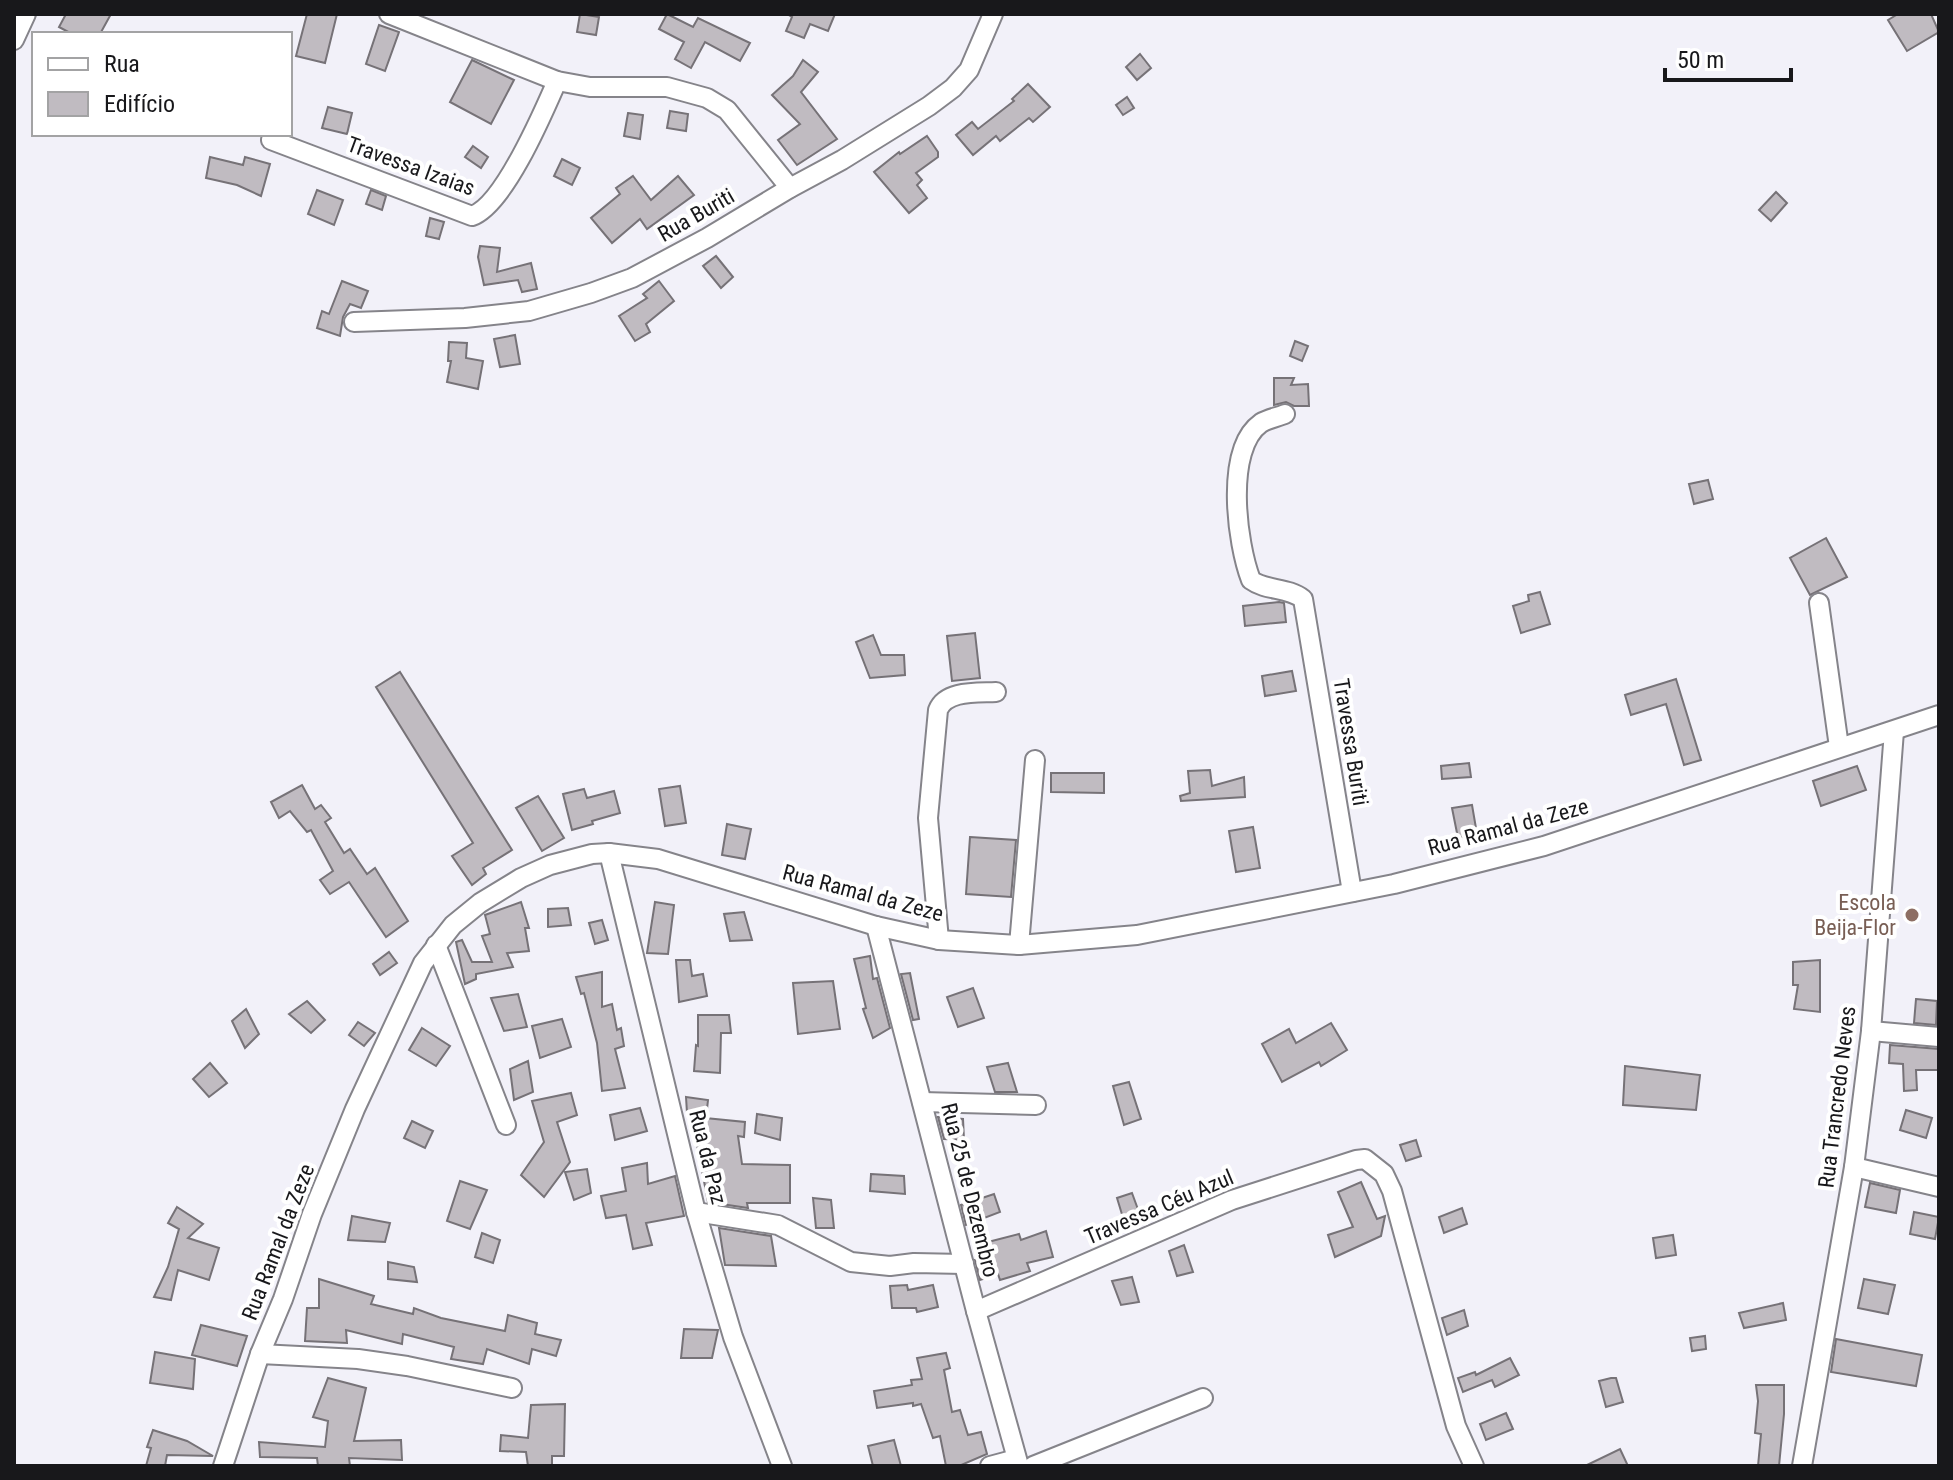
<svg xmlns="http://www.w3.org/2000/svg" width="1953" height="1480" font-family="'Roboto Condensed',sans-serif">
<rect width="100%" height="100%" fill="#f2f1f9"/>
<g fill="#c0bbc1" stroke="#767277" stroke-width="2">
<path d="M66,14H111L100,34H72L59,27Z"/>
<path d="M307,14H337L325,63L296,56Z"/>
<path d="M580,14L599,17L596,35L577,32Z"/>
<path d="M667,14L693,27L698,18L750,43L740,61L705,42L691,68L675,59L684,42L659,29Z"/>
<path d="M787,14H835L828,31L810,24L804,38L786,31L792,17Z"/>
<path d="M1898,14H1931L1939,32L1907,51L1888,20Z"/>
<path d="M379,25L399,32L385,71L366,64Z"/>
<path d="M1140,54L1151,68L1137,80L1126,67Z"/>
<path d="M472,60L514,80L491,124L450,102Z"/>
<path d="M803,60L818,72L801,92L837,139L797,165L778,140L800,124L772,95L793,76Z"/>
<path d="M1028,84L1050,107L1033,122L1029,118L1000,141L996,136L973,155L956,135L972,122L978,129L1014,101L1012,99Z"/>
<path d="M1127,97L1134,108L1123,115L1116,105Z"/>
<path d="M328,107L352,113L347,134L322,128Z"/>
<path d="M670,111L688,114L686,131L667,128Z"/>
<path d="M628,113L643,115L640,139L624,136Z"/>
<path d="M927,136L938,152V157L916,173L922,180L917,185L927,198L909,213L874,172L899,152L900,154Z"/>
<path d="M473,146L488,157L481,168L465,157Z"/>
<path d="M210,157L243,165L245,157L270,164L261,196L237,185L206,178Z"/>
<path d="M562,159L580,168L572,185L554,176Z"/>
<path d="M633,176L651,200L678,176L694,195L647,229L640,219L612,243L591,218L620,194L616,188Z"/>
<path d="M317,190L343,200L334,225L308,214Z"/>
<path d="M371,190L386,196L382,210L366,204Z"/>
<path d="M1776,192L1787,203L1771,221L1759,210Z"/>
<path d="M430,218L444,222L439,239L426,236Z"/>
<path d="M480,246L500,248L497,272L531,263L537,289L522,292L518,280L484,285L478,257Z"/>
<path d="M716,256L733,277L721,288L703,266Z"/>
<path d="M342,281L368,291L361,308L350,304L343,317L340,336L317,328L322,311L329,314Z"/>
<path d="M659,281L674,301L646,324L650,332L635,341L619,316L647,298L643,294Z"/>
<path d="M515,335L520,364L500,367L494,339Z"/>
<path d="M1295,341L1308,346L1302,361L1290,356Z"/>
<path d="M449,342L467,343L466,358L483,361L478,389L447,382L451,361H448Z"/>
<path d="M1274,378H1294L1291,385L1308,384L1309,406H1294L1286,402L1274,405Z"/>
<path d="M1708,480L1713,499L1694,504L1689,484Z"/>
<path d="M1826,538L1847,577L1810,595L1790,558Z"/>
<path d="M1540,592L1550,624L1521,633L1513,606L1529,601L1528,595Z"/>
<path d="M1279,602L1284,603L1286,622L1245,626L1243,606Z"/>
<path d="M975,633L980,678L952,681L947,636Z"/>
<path d="M873,635L881,655H904L905,675L870,678L856,642Z"/>
<path d="M1292,671L1296,691L1265,696L1262,676Z"/>
<path d="M400,672L512,850L483,868L486,874L472,885L452,856L473,843L376,687Z"/>
<path d="M1676,679L1701,760L1684,765L1666,704L1631,715L1625,695Z"/>
<path d="M1469,763L1471,777L1442,779L1441,766Z"/>
<path d="M1857,766L1866,790L1821,806L1813,781Z"/>
<path d="M1210,770L1212,786L1244,777L1245,797L1181,801L1180,796L1190,793L1188,771Z"/>
<path d="M1051,773H1104V793L1051,792Z"/>
<path d="M302,785L315,809L321,805L331,818L325,822L344,853L350,849L367,874L375,868L408,921L386,937L349,882L330,894L320,880L333,871L311,830L307,832L290,811L279,818L271,802Z"/>
<path d="M680,786L686,823L665,826L659,789Z"/>
<path d="M584,789L587,798L614,791L620,813L592,821L593,824L572,830L563,794Z"/>
<path d="M538,796L564,838L542,851L516,808Z"/>
<path d="M1472,805L1477,834L1458,838L1452,808Z"/>
<path d="M727,824L751,829L745,859L722,855Z"/>
<path d="M1253,827L1260,868L1236,872L1229,831Z"/>
<path d="M970,837L1016,840L1011,897L966,894Z"/>
<path d="M521,902L529,928H525L529,951L507,953L513,967L476,974V979L465,984L456,942L462,940L472,962H492L482,936L490,934L485,915Z"/>
<path d="M655,902L674,905L668,954L647,953Z"/>
<path d="M568,908L571,925L548,927V909Z"/>
<path d="M744,912L752,940L730,941L724,914Z"/>
<path d="M602,920L608,940L595,944L589,923Z"/>
<path d="M389,952L397,963L380,975L373,964Z"/>
<path d="M870,956L873,979L877,978L890,1028L873,1038L863,1009L866,1008L854,959Z"/>
<path d="M676,960H690L692,976L703,974L707,996L679,1002Z"/>
<path d="M1820,960V1012L1794,1009L1798,985H1793V962Z"/>
<path d="M602,972V1007L612,1004L617,1030L621,1028L624,1046L615,1049L625,1088L602,1091L597,1043L584,993L581,994L576,977Z"/>
<path d="M910,973L919,1019L913,1020L901,974Z"/>
<path d="M833,981L840,1029L798,1034L793,983Z"/>
<path d="M973,988L984,1018L958,1027L947,997Z"/>
<path d="M518,994L527,1027L504,1031L491,998Z"/>
<path d="M1916,999L1937,1001L1936,1025L1914,1023Z"/>
<path d="M307,1001L325,1020L311,1033L289,1014Z"/>
<path d="M246,1009L259,1034L245,1048L232,1021Z"/>
<path d="M698,1015H729L731,1033H721L720,1073L694,1071L696,1045L698,1046Z"/>
<path d="M562,1019L571,1047L540,1058L532,1026Z"/>
<path d="M358,1022L375,1033L364,1046L349,1035Z"/>
<path d="M1331,1023L1347,1050L1321,1066L1319,1062L1282,1082L1262,1044L1289,1029L1296,1043Z"/>
<path d="M422,1028L450,1046L436,1066L409,1050Z"/>
<path d="M1890,1045L1939,1049V1070H1916L1917,1090L1904,1091L1903,1064L1889,1063Z"/>
<path d="M528,1061L533,1092L514,1100L510,1069Z"/>
<path d="M210,1063L227,1083L209,1097L193,1079Z"/>
<path d="M1008,1063L1017,1092H995L987,1067Z"/>
<path d="M1625,1066L1700,1075L1696,1110L1623,1105Z"/>
<path d="M1129,1082L1141,1119L1124,1125L1113,1086Z"/>
<path d="M571,1093L577,1115L557,1122L570,1162L544,1197L521,1175L544,1142L532,1101Z"/>
<path d="M686,1097L708,1100L706,1118L687,1113Z"/>
<path d="M640,1108L647,1131L615,1140L610,1115Z"/>
<path d="M1906,1110L1932,1118L1926,1138L1900,1130Z"/>
<path d="M757,1114L782,1118L780,1140L755,1133Z"/>
<path d="M695,1117L745,1122L744,1137L738,1136L742,1164L790,1165V1203H747L748,1208L708,1202L693,1124Z"/>
<path d="M938,1117L963,1119L964,1140L944,1139Z"/>
<path d="M412,1121L433,1131L425,1148L404,1138Z"/>
<path d="M1416,1140L1421,1156L1406,1161L1400,1145Z"/>
<path d="M647,1163L648,1184L675,1176L684,1216L646,1223L652,1245L633,1249L626,1215L606,1218L601,1196L626,1191L622,1168Z"/>
<path d="M587,1169L591,1193L574,1200L565,1172Z"/>
<path d="M871,1174L904,1176L905,1194L870,1191Z"/>
<path d="M460,1181L487,1190L470,1229L447,1221Z"/>
<path d="M1361,1182L1377,1219L1385,1216L1381,1236L1335,1257L1328,1235L1353,1227L1338,1192Z"/>
<path d="M1870,1183L1900,1190L1896,1213L1865,1207Z"/>
<path d="M1132,1193L1140,1215L1124,1221L1117,1198Z"/>
<path d="M994,1194L1000,1212L966,1225L961,1205Z"/>
<path d="M813,1198L831,1200L834,1228H816Z"/>
<path d="M177,1207L203,1224L188,1238L219,1248L209,1280L178,1270L171,1300L154,1297L168,1267L179,1229L168,1223Z"/>
<path d="M1462,1208L1467,1224L1444,1233L1439,1217Z"/>
<path d="M1914,1212L1939,1217L1935,1239L1910,1234Z"/>
<path d="M352,1216L390,1223L385,1242L348,1240Z"/>
<path d="M719,1228L771,1236L776,1266L725,1265Z"/>
<path d="M1046,1231L1053,1257L1027,1263L1030,1271L1000,1280L998,1274L980,1280L975,1260L992,1255L988,1242L1019,1234L1021,1240Z"/>
<path d="M482,1233L500,1240L493,1263L475,1257Z"/>
<path d="M1673,1235L1676,1255L1656,1258L1653,1238Z"/>
<path d="M1184,1245L1193,1272L1177,1276L1169,1251Z"/>
<path d="M388,1262L414,1267L417,1282L388,1279Z"/>
<path d="M1132,1277L1139,1302L1121,1305L1112,1281Z"/>
<path d="M319,1279L374,1296L371,1304L413,1314L414,1308L441,1318L505,1331L508,1315L537,1323L535,1334L561,1340L556,1356L532,1349L529,1364L487,1349L483,1364L451,1359L454,1347L403,1334L402,1344L346,1330L347,1343L305,1341L307,1308H319Z"/>
<path d="M1864,1279L1895,1285L1888,1314L1858,1308Z"/>
<path d="M907,1285L908,1290L933,1285L938,1307L917,1312L916,1308H892L890,1286Z"/>
<path d="M1783,1303L1786,1320L1744,1328L1739,1313Z"/>
<path d="M1464,1310L1468,1326L1447,1335L1442,1318Z"/>
<path d="M201,1325L247,1336L237,1366L192,1355Z"/>
<path d="M684,1329L718,1330L712,1358H681Z"/>
<path d="M1705,1336L1706,1349L1692,1351L1690,1338Z"/>
<path d="M1836,1339L1922,1355L1916,1386L1831,1372Z"/>
<path d="M155,1352L195,1359L193,1389L150,1383Z"/>
<path d="M946,1353L950,1368L944,1370L952,1412L960,1410L968,1435L981,1432L987,1454L959,1466H946L940,1436L933,1438L921,1404L913,1406V1403L877,1408L874,1391L912,1385L911,1380L922,1379L917,1358Z"/>
<path d="M1510,1358L1519,1375L1495,1387L1492,1380L1463,1392L1458,1378L1475,1372L1476,1375Z"/>
<path d="M328,1378L366,1388L354,1441L401,1440L402,1460L349,1458L350,1466H318L317,1458L260,1457L259,1442L325,1447L328,1421L313,1417Z"/>
<path d="M1611,1378H1616L1623,1402L1606,1407L1599,1381Z"/>
<path d="M1756,1385H1784V1414L1779,1466H1758L1761,1434L1755,1433L1758,1401Z"/>
<path d="M565,1404L564,1456H552V1466H528L526,1452L500,1451L501,1435L528,1438L531,1405Z"/>
<path d="M1506,1413L1513,1429L1486,1440L1480,1424Z"/>
<path d="M153,1430L187,1441L213,1456L167,1455L165,1466H146L151,1448L147,1447Z"/>
<path d="M894,1440L901,1466H873L868,1446Z"/>
<path d="M1620,1449L1628,1466H1585Z"/>
</g>
<g fill="none" stroke-linecap="round" stroke-linejoin="round">
<g stroke="#85848a" stroke-width="22">
<g id="street">
<path d="M389,14L557,81L590,87H667L707,98L727,110L790,188"/>
<path d="M14,40L26,14"/>
<path d="M271,140L472,216C504,205 543,113 557,81"/>
<path d="M354,322L465,318L529,311L591,293L632,278L707,238L790,188L842,160L929,106L953,88L969,70L993,14"/>
<path d="M1285,414C1278,417 1267,419 1261,423C1224,449 1237,544 1251,580C1266,591 1288,587 1303,599L1352,892"/>
<path d="M1819,603L1839,747"/>
<path d="M609,853L696,1212L733,1337L782,1466"/>
<path d="M876,926L976,1311L1019,1466"/>
<path d="M939,940L928,818L938,710C946,690 977,693 996,692"/>
<path d="M436,945L506,1125"/>
<path d="M1019,945L1035,760"/>
<path d="M1871,1031L1939,1037"/>
<path d="M922,1102L1036,1105"/>
<path d="M1854,1167L1939,1187"/>
<path d="M696,1212L778,1225L851,1262L890,1266L914,1263L964,1264"/>
<path d="M976,1311L1232,1200L1356,1160L1365,1159L1384,1174L1392,1191L1456,1426L1474,1466"/>
<path d="M260,1354L358,1359L407,1366L512,1388"/>
<path d="M223,1466L260,1354L283,1299L312,1214L355,1109L423,963L453,925L480,903L521,878L550,865L592,854L609,853L658,859L876,926L939,940L1019,945L1137,935L1394,884L1544,846L1939,715"/>
<path d="M990,1466L1016,1459"/>
<path d="M1033,1466L1203,1398"/>
<path d="M1802,1466L1854,1167L1871,1031L1894,731"/>
</g>
</g>
<use href="#street" stroke="#fff" stroke-width="18"/>
</g>
<circle fill="#8d6e63" stroke="#fff" stroke-width="3" cx="1912" cy="915" r="8"/>
<g text-anchor="middle" dominant-baseline="central" stroke-width="8" stroke-linejoin="round" paint-order="stroke">
<g font-size="22" fill="#18181b" stroke="#fff">
<text transform="translate(411 166) rotate(20)">Travessa Izaias</text>
<text transform="translate(696 215) rotate(-30)">Rua Buriti</text>
<text transform="translate(1351 742) rotate(81)">Travessa Buriti</text>
<text transform="translate(1508 827) rotate(-15)">Rua Ramal da Zeze</text>
<text transform="translate(863 893) rotate(15)">Rua Ramal da Zeze</text>
<text transform="translate(1837 1097) rotate(-83)">Rua Trancredo Neves</text>
<text transform="translate(708 1157) rotate(76)">Rua da Paz</text>
<text transform="translate(970 1190) rotate(76)">Rua 25 de Dezembro</text>
<text transform="translate(1159 1207) rotate(-23)">Travessa Céu Azul</text>
<text transform="translate(278 1242) rotate(-69)">Rua Ramal da Zeze</text>
</g>
<g font-size="22" fill="#785e54" stroke="#fff" text-anchor="end">
<text x="1896" y="902">Escola<tspan x="1896" dy="25">Beija-Flor</tspan></text>
</g>
</g>
<rect width="1953" height="1480" fill="none" stroke="#18181b" stroke-width="32"/>
<rect x="32" y="32" width="260" height="104" fill="#ffffff" stroke="#a3a3a4" stroke-width="2"/>
<rect x="48" y="58" width="40" height="12" fill="#ffffff" stroke="#a3a3a4" stroke-width="2"/>
<text x="104" y="72" font-size="24" fill="#18181b">Rua</text>
<rect x="48" y="92" width="40" height="24" fill="#c0bbc1" stroke="#a3a3a4" stroke-width="2"/>
<text x="104" y="112" font-size="24" fill="#18181b">Edifício</text>
<path d="M1665 68v12h126v-12" fill="none" stroke="#18181b" stroke-width="4"/>
<text x="1677" y="68" font-size="24" fill="#18181b" stroke="#ffffff" stroke-width="6" paint-order="stroke">50 m</text>
</svg>
